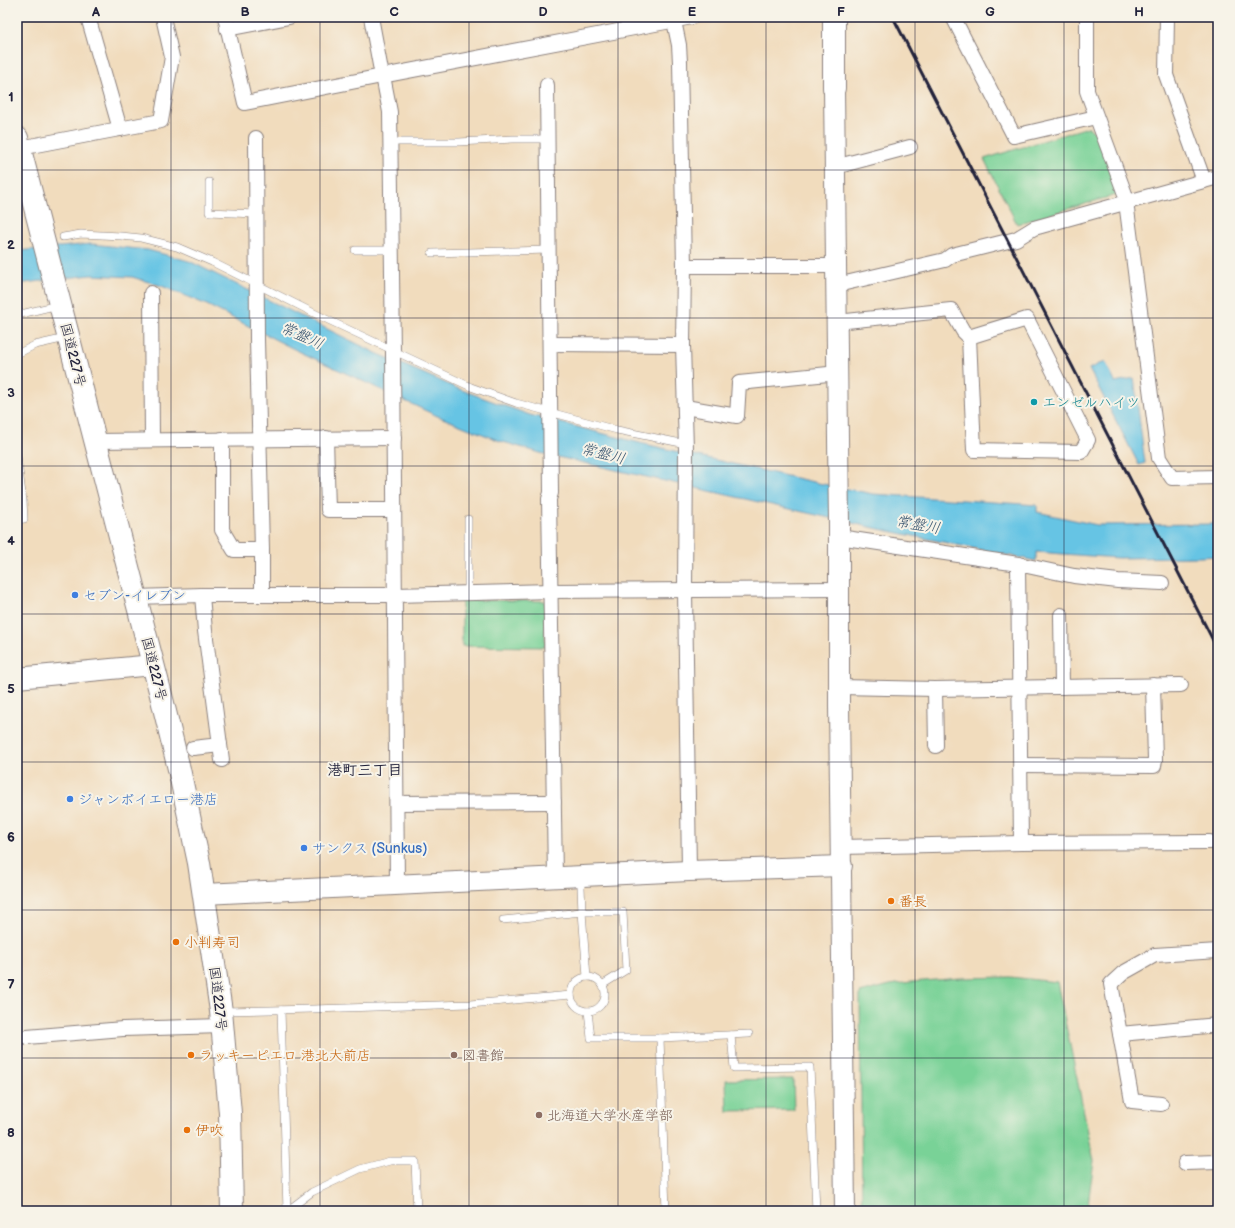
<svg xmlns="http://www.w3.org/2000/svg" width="1235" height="1228" font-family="'Balsamiq Sans','Klee One',sans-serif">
<rect width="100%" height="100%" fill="#f7f3e8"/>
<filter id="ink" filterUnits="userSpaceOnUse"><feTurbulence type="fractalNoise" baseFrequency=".025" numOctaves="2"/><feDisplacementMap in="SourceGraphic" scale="8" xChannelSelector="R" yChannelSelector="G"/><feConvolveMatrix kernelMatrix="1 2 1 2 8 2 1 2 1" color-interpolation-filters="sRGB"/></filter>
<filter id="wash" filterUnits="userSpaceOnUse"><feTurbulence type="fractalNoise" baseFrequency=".012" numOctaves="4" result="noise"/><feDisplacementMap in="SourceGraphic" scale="16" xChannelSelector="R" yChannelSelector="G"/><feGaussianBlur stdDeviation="0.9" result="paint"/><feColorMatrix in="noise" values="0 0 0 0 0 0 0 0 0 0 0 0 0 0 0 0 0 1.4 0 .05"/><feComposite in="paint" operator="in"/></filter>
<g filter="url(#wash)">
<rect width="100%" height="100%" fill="#f1dcbd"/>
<g fill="#79d297" stroke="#4e7a69">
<path d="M1088,127L1097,134L1119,194L1017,224L984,159Z"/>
<path d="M462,600L545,601V647L462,646Z"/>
<path d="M1010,977L1057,982L1094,1161L1087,1211H862L860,993L890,985L911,982L961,978Z"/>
<path d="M793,1079L794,1110L727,1111L726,1080Z"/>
</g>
<g fill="#66c4e4" stroke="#447390">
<path d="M91,244L148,250L189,261L376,353L459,389L530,415L644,444L818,483L873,494L1037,505V512L1097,525L1218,524V556L1200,557L1118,558L1036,552V561L879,529L540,453L500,441L435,415L294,349L207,305L162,286L132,277L91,275L17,284V251Z"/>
<path d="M1105,361L1115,382L1134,378L1145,463L1139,465L1089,369Z"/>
</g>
</g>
<g filter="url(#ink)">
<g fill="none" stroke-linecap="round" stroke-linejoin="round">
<g stroke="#8a7f7c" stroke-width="8">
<g id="lane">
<path d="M390,142H459L513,139H549"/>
<path d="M209,182V212L256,214"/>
<path d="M63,237L81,234L121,236L141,238L177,247L212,262L324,318L471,387L516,403L617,430L686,444"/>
<path d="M355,250H392"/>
<path d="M432,253L549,250"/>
<path d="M17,315L58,305"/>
<path d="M17,354L35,345L66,338"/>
<path d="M17,456L23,501L24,519L17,520"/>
<path d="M468,594V519"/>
<path d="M581,887L582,912L587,977"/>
<path d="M503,920L582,912H623L626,970L602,985"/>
<circle cx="588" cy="994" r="17"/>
<path d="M281,1010L287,1211"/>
<path d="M223,1011L313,1009L470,1004L571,995"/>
<path d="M588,1011L591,1038H660L749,1034"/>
<path d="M731,1035L734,1068L810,1067L816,1211"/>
<path d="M660,1038L666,1211"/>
<path d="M287,1211L312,1192L360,1169L390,1161H415L417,1211"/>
</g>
</g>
<g stroke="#8a7f7c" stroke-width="16">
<g id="street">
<path d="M88,17L120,129"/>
<path d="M225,17L245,103L382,76L692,17"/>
<path d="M371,17L382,76"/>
<path d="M953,17L1014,136L1096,117"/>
<path d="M1087,17V91L1125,194L1159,458L1172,478L1218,477"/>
<path d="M1167,17L1166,75L1204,181"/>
<path d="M674,21L679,45L680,62L684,266L683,345L686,449L685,590L689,871"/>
<path d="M227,29L289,17"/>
<path d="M383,76L390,112L393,354L397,884"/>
<path d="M547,85L551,493L549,499L555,877"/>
<path d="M256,138L257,339L262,550V594"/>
<path d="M20,148L161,121L172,57L163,17"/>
<path d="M835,167L910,147"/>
<path d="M684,266H826"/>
<path d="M837,285L945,260L952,255L1016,239L1034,228L1218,177"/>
<path d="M151,293L152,440"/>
<path d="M837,322L951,310L963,331L969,337L974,450L1081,452L1088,440L1027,319L969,337"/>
<path d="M550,344L683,345"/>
<path d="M685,407L737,416L739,383L838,373"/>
<path d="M326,438L328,510H394"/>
<path d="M222,439V530L234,550H262"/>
<path d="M95,441L394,438"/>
<path d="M839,537L1018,564L1074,576L1118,581L1162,583"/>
<path d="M1018,564L1021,843"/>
<path d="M202,595L205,631L222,760"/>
<path d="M135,597L202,595H395L551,591L840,589"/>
<path d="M1061,615L1062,687"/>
<path d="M840,687L935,689L1181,685"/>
<path d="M935,689L936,746"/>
<path d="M193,748L220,745"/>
<path d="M1021,765L1154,766L1155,760L1153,685"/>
<path d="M397,803L554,802"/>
<path d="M841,847L1021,843L1210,842"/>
<path d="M1120,1034L1218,1025"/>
<path d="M27,1037L123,1029L222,1026"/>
<path d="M1161,1104L1132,1101L1111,984L1123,973L1155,955L1218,951"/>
<path d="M1185,1163L1218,1162"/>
</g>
</g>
<g stroke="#8a7f7c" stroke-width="22">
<g id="secondary">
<path d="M834,88L839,525V705L845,1211"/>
<path d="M17,678L153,665"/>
<path d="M204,894L689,871L842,866"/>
</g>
</g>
<g stroke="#8a7f7c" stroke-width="24">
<path id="primary" d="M834,17V88"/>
</g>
<g stroke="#8a7f7c" stroke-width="24">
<path id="highway" d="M17,138L160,691L179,769L199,863L221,1011L230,1113L232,1211"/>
</g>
<use href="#lane" stroke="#fff" stroke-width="7"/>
<use href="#street" stroke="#fff" stroke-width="14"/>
<use href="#secondary" stroke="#fff" stroke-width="20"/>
<use href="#primary" stroke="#fff" stroke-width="22"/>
<use href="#highway" stroke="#fff" stroke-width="22"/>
<path stroke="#22223b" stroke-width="3" d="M893,17L1218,650"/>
</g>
</g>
<path fill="none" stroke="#22223b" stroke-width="1" stroke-opacity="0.55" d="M171,17V1211M320,17V1211M469,17V1211M618,17V1211M766,17V1211M915,17V1211M1064,17V1211M17,170H1218M17,318H1218M17,466H1218M17,614H1218M17,762H1218M17,910H1218M17,1058H1218"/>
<circle fill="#0f9aa8" stroke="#f7f3e8" stroke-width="1.5" cx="1034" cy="402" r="4"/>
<g fill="#3f7fe0" stroke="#f7f3e8" stroke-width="1.5">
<circle cx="75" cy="595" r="4"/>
<circle cx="70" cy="799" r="4"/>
<circle cx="304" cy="848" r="4"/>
</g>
<g fill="#e8710a" stroke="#f7f3e8" stroke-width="1.5">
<circle cx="891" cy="901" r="4"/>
<circle cx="176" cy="942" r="4"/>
<circle cx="191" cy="1055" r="4"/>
<circle cx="187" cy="1130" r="4"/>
</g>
<g fill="#8d6e63" stroke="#f7f3e8" stroke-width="1.5">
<circle cx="454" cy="1055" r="4"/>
<circle cx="539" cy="1115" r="4"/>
</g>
<g text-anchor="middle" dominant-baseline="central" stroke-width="4" stroke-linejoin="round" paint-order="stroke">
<g font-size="14" fill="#22223b" stroke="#f7f3e8">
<text transform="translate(73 355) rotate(76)">国道227号</text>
<text transform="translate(154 669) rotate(76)">国道227号</text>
<text transform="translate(218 999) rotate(83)">国道227号</text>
</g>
<g font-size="14" fill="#0d838f" stroke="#f7f3e8" text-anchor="start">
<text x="1042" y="402">エンゼルハイツ</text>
</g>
<g font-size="14" fill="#366cbe" stroke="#f7f3e8" text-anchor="start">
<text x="83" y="595">セブン-イレブン</text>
<text x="78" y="799">ジャンボイエロー港店</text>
<text x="312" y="848">サンクス (Sunkus)</text>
</g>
<g font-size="14" fill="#c56008" stroke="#f7f3e8" text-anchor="start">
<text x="899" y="901">番長</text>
<text x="184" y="942">小判寿司</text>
<text x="199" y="1055">ラッキーピエロ 港北大前店</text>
<text x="195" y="1130">伊吹</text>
</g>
<g font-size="14" fill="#785e54" stroke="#f7f3e8" text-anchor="start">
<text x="462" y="1055">図書館</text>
<text x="547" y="1115">北海道大学水産学部</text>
</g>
<g font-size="15" font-style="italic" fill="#36536e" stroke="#f7f3e8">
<text transform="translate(302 336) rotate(24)">常盤川</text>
<text transform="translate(603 454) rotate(14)">常盤川</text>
<text transform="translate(918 525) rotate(10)">常盤川</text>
</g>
<g font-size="15" font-weight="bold" fill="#22223b" stroke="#f7f3e8">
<text x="365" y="770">港町三丁目</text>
</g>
</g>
<rect width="1235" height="1228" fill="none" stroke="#f7f3e8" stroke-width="44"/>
<rect x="22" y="22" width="1191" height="1184" fill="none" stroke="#22223b" stroke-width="1.5"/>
<g font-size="13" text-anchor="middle" font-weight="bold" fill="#22223b">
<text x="96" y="16">A</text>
<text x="245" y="16">B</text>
<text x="394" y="16">C</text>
<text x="543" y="16">D</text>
<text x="692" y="16">E</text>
<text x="841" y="16">F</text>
<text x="990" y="16">G</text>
<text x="1139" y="16">H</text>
<text x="11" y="101">1</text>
<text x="11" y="249">2</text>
<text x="11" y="397">3</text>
<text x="11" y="545">4</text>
<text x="11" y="693">5</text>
<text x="11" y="841">6</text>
<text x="11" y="989">7</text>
<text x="11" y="1137">8</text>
</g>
</svg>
